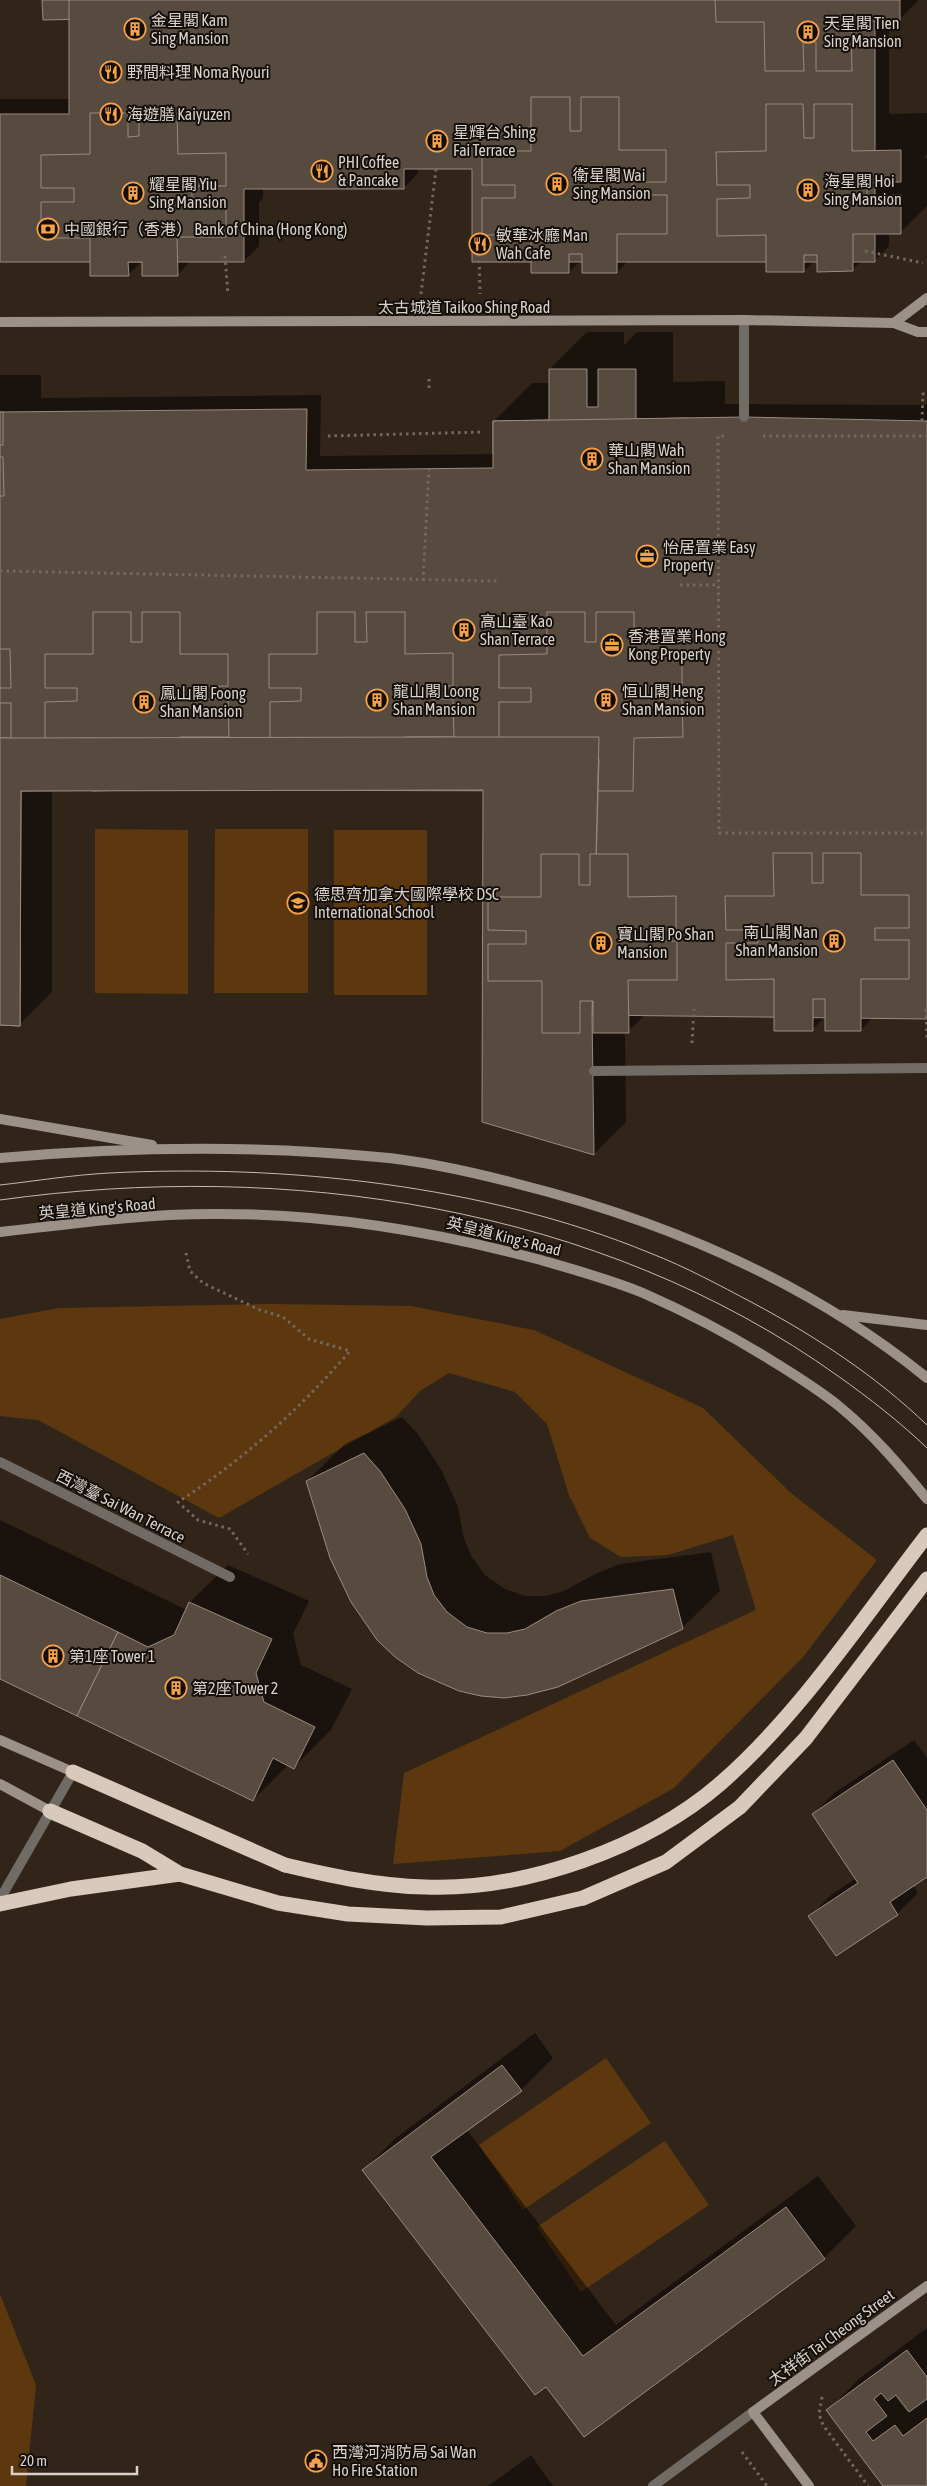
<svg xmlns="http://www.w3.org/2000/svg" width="927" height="2486" font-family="'Asap Condensed','Noto Sans TC',sans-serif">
<rect width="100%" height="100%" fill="#31251a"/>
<g fill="#5d380f">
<path d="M95,829L188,830V994L95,993Z"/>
<path d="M215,829H308V993H214Z"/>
<rect x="334" y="830" width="93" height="165"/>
<path d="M270,1304L411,1306L534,1330L703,1408L791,1493L877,1560L803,1657L674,1788L560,1851L393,1864L404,1773L756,1610L733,1535L668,1555L621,1557L590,1538L569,1495L547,1424L515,1392L449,1373L420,1391L396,1417L219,1518L38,1420L0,1416V1319L59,1308Z"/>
<path d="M606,2058L651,2123L523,2210L479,2145Z"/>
<path d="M665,2141L709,2205L581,2292L537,2227Z"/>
<path d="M0,2294L36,2385L26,2486H0Z"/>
</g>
<g fill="#0007" fill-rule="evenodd">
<path d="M44,0H919L899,20H889V114L927,113V154L923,158H927V206L901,232L889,234V246L874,261H862L852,270L818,261H814L804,271L767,261H628L617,272L580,261L569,272L532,261L473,168H418V173L404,188H263V198L259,203V246L244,261H191L177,275L143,260L128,275L91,261H0V99H70V18Z"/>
<path d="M587,332H624V345L637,332H673V382L725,381V404L927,405V1018L873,1017L861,1030L827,1015L812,1030L775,1016L645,1015L628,1031H625L626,1122L594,1154L484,788L52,790V992L20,1024H0V375H41V398L321,395L320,456L494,454V421L532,383H550V369ZM597,781H599V817H596Z"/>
<path d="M402,1417L418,1434L442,1471L458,1507L464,1539L472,1557L485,1575L505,1589L525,1596H545L564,1591L595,1574L620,1564L711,1552L720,1591L682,1628L504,1696L307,1481L345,1444Z"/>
<path d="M0,1520L187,1610L190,1602L228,1565L309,1601L293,1634L301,1665L352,1689L331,1730L293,1768L288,1765L253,1800L0,1678Z"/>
<path d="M914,1740L927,1758V1875L913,1885L918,1893L897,1914L810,1916L831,1895L856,1878L814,1814L834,1793Z"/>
<path d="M535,2033L553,2058L521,2090L467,2130L616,2325L818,2176L856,2226L824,2258L546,2385L363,2170L396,2138Z"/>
<path d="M927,2328V2486H884L828,2410L860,2378ZM898,2396L908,2409L906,2410L896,2398Z"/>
<path d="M531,2455L553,2486H488Z"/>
</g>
<g fill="#574a3e" stroke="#9a8b7e">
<path d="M42,0H227V18H178V61H143V39H130V61L91,62V19L43,20Z"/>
<path d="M69,0H875V262H472V169H404V189H244V262H0V114H69Z"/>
<path d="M715,0H900V21H851L852,71H816V42H803L804,71H765L764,22H716Z"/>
<path d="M531,97H570V131H581V97H619V150H666V182H632V195H667V234H617V273H582V254H569V273H531V235H482V198H515V185H482V151H531Z"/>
<path d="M766,104H803L804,138H814V104H852V151L901,150V182L867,183V196L901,195V234H853V271L817,272V255H804V272H766V235L717,236V199L750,198V185H717L716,152L766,151Z"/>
<path d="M90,113H128V137L139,136V113H177L178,154L226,153V186H192V198H226V237H177L178,276H142V262H128L129,276H90V238H41V202H74V188H41V155L90,154Z"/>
<path d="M549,369H587V407H598V369H636V419L688,418V452H650V464H689V503L628,502V552H601L600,511L579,512V552L549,553V503L493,504V468L533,467V454H493V421L549,420Z"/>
<path d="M307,409L306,470L493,468V421L744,417L927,421V1019L592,1015L598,791L131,790L21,791L20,1026L0,1025V412Z"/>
<rect x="0" y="412" width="3" height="33"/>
<path d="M0,457H3L4,496H0Z"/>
<path d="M93,612H131V642H142V612H180V654H228V686L194,687V699H228L229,737H180L179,790H144L145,758H132L131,790L92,791L93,738L45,739V702L77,701V688H45V654H93Z"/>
<path d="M317,612H355V642H367L366,612H405V654L453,653V686H419V699H453L454,737H405L404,790H369V758H357L356,790H317V738H270V702L301,701V688H269V654H317Z"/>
<path d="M547,612H585V642H596V612H634V654H682V686L648,687V699H682L683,737L634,738L633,791H598L599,759H586L585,791H546L547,739H499V702H531V688H499V655L547,654Z"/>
<path d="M0,649H10L11,688H0Z"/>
<rect x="0" y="703" width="11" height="35"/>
<path d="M454,737H599L592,1015L594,1155L482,1122L483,790L21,791L20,1026L0,1025V738Z"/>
<path d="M773,853H812V883H823V853H861V895H909V928H875V940H909V979H861V1031H825V999H813V1031H774V979L726,980V943H758V930H726L725,896H774Z"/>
<path d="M541,854H579V885H590V854H628V897L676,896V929H642V941H677V980H628L629,1033H593V1001H580V1033H542V981H488V944H526V931L488,930V897H541Z"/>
<path d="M364,1453L380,1471L405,1509L421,1544L427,1577L434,1595L447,1612L467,1627L487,1633H507L525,1629L556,1611L581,1601L673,1589L683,1629L558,1687L527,1695L504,1698L481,1696L459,1691L418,1673L395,1657L377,1640L351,1602L330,1558L306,1481Z"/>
<path d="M0,1575L118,1632L77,1716L0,1679Z"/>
<path d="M189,1602L272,1639L256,1673L264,1702L315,1727L294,1769L273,1758L253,1801L77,1716L118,1632L148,1647L174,1635Z"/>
<path d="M893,1760L927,1810V1877L890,1902L898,1915L836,1956L808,1916L858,1883L812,1814Z"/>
<path d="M502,2065L522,2091L431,2157L583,2356L786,2207L825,2259L584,2437L546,2387L535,2395L362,2170Z"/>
<path d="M907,2350L927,2377V2399L909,2412L896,2395L888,2401L881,2393L874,2399L887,2416L866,2432L873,2441L895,2425L903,2436L927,2418V2486H883L826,2410Z"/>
</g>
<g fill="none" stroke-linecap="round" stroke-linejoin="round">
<g stroke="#73695f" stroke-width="3" stroke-dasharray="2.5 4" stroke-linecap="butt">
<path d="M865,251L923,263"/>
<path d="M479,254L480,294"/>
<path d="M225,256L228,295"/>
<path d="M421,294L436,169"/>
<path d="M429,379V389"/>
<path d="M922,421L923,394H927"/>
<path d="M328,436L484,432"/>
<path d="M724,436H718L719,833H927"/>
<path d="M763,436H927"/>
<path d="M0,571L497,581"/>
<path d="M423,581L429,469"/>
<path d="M680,585H717"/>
<path d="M926,1009L927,1041"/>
<path d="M692,1043L694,1009"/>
<path d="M186,1253L190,1271L203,1283L260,1310L283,1317L309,1339L350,1351C299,1410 243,1460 178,1502L198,1520L230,1529L248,1554"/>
<path d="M822,2397L819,2414L823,2425L868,2486"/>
<path d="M742,2452L767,2486"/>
</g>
<g stroke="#716b65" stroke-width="10">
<path d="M744,320V417"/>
<path d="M653,2486L753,2412"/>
</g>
<g stroke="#716b65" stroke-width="10">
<path d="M594,1071L927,1068"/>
<path d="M0,1462L230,1577"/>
<path d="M0,1899L73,1772"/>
</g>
<g stroke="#9b9188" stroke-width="10">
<path d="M0,322L744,320L894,323L918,332H927"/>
<path d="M894,323L927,298"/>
<path d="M0,1119L152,1145"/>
<path d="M0,1158C125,1147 253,1145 378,1157C425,1161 472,1172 518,1184C665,1221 809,1282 927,1378"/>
<path d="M0,1232C70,1224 141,1214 212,1214C322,1213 432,1231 537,1259C572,1269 609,1279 643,1293C686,1312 729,1334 769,1359C793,1374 818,1389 840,1407C873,1434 900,1466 927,1499"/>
<path d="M843,1315L927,1325"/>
<path d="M0,1740L73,1772"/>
<path d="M0,1784L50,1811"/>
<path d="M809,2486L753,2412L927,2286"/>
</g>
<g stroke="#d8c9bb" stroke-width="15">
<path d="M73,1772L285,1865"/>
<path d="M50,1811L142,1851L180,1874L278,1903L348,1914L427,1918L501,1917L583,1898"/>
<path d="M0,1904L71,1889L180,1874"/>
</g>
<g stroke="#c2bab2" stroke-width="1">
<path d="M0,1185C36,1181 72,1175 109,1173C286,1164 485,1185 650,1253C686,1267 719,1285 753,1303C815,1336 876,1376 927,1425"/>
<path d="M0,1200C286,1160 599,1205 838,1376C869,1398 900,1422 927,1448"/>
</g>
<g stroke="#d8c9bb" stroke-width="15">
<path d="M285,1865C332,1876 377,1886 425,1887C524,1891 646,1848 721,1783C800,1714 863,1618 927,1535"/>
<path d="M583,1898L666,1862L740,1807L806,1738L927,1579"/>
</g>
</g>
<defs>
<g id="building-ring" transform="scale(1.125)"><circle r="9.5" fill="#140f0a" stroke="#f7a248" stroke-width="1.5"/><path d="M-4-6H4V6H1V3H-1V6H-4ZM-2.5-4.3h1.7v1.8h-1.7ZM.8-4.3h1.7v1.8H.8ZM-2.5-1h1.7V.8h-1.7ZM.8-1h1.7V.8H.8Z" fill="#f7a248"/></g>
<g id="restaurant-ring" transform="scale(1.125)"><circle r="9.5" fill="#140f0a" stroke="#f7a248" stroke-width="1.5"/><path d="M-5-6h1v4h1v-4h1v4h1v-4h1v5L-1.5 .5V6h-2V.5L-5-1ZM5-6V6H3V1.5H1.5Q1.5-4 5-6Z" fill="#f7a248"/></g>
<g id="bank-ring" transform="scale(1.125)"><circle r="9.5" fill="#140f0a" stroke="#f7a248" stroke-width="1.5"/><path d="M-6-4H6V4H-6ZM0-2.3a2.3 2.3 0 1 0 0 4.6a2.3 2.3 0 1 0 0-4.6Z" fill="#f7a248"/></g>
<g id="office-ring" transform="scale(1.125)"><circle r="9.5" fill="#140f0a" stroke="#f7a248" stroke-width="1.5"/><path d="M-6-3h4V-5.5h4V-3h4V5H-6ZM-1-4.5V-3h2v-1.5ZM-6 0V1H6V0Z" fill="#f7a248"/></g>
<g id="school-ring" transform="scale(1.125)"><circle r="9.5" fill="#140f0a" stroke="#f7a248" stroke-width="1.5"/><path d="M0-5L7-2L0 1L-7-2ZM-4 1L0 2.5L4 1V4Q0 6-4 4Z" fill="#f7a248"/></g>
<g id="civic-ring" transform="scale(1.125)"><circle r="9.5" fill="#140f0a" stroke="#f7a248" stroke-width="1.5"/><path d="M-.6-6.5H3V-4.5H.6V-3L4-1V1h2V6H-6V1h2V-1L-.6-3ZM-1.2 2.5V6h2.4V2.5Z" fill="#f7a248"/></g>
</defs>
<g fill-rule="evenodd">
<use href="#building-ring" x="135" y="29"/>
<use href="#building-ring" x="808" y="32"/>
<use href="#restaurant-ring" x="111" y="72"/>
<use href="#restaurant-ring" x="111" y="114"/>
<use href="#building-ring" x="437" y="141"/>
<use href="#restaurant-ring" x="322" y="171"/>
<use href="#building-ring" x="557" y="184"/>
<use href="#building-ring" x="808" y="190"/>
<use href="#building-ring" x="133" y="193"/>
<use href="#bank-ring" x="48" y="229"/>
<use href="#restaurant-ring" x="480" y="244"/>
<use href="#building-ring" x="592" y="459"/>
<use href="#office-ring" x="647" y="556"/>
<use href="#building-ring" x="464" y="630"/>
<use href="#office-ring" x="612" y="645"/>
<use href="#building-ring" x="377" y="700"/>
<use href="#building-ring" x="606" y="700"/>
<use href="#building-ring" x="144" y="702"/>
<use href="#school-ring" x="298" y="903"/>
<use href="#building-ring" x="834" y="941"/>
<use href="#building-ring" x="601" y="943"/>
<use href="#building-ring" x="53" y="1656"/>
<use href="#building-ring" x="176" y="1688"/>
<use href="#civic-ring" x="316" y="2461"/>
</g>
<g text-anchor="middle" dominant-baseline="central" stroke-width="4" stroke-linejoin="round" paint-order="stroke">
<g font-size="16" fill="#d9d1ca" stroke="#140f0a" text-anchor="start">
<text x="151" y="20">金星閣 Kam<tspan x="151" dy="18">Sing Mansion</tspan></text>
<text x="824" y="23">天星閣 Tien<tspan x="824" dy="18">Sing Mansion</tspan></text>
<text x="127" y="72">野間料理 Noma Ryouri</text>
<text x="127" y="114">海遊膳 Kaiyuzen</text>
<text x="453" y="132">星輝台 Shing<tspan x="453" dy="18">Fai Terrace</tspan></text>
<text x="338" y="162">PHI Coffee<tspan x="338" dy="18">&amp; Pancake</tspan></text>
<text x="573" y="175">衛星閣 Wai<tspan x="573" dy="18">Sing Mansion</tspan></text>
<text x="824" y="181">海星閣 Hoi<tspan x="824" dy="18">Sing Mansion</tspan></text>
<text x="149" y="184">耀星閣 Yiu<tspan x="149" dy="18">Sing Mansion</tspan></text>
<text x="64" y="229">中國銀行（香港） Bank of China (Hong Kong)</text>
<text x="496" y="235">敏華冰廳 Man<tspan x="496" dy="18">Wah Cafe</tspan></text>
<text x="608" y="450">華山閣 Wah<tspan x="608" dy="18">Shan Mansion</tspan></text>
<text x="663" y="547">怡居置業 Easy<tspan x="663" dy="18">Property</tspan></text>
<text x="480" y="621">高山臺 Kao<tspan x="480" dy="18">Shan Terrace</tspan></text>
<text x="628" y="636">香港置業 Hong<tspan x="628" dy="18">Kong Property</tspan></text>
<text x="393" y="691">龍山閣 Loong<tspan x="393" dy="18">Shan Mansion</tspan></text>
<text x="622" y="691">恒山閣 Heng<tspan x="622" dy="18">Shan Mansion</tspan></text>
<text x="160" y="693">鳳山閣 Foong<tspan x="160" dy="18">Shan Mansion</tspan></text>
<text x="314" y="894">德思齊加拿大國際學校 DSC<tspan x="314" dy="18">International School</tspan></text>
<text x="818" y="932" text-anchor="end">南山閣 Nan<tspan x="818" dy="18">Shan Mansion</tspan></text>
<text x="617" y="934">寶山閣 Po Shan<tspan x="617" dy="18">Mansion</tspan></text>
<text x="69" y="1656">第1座 Tower 1</text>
<text x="192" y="1688">第2座 Tower 2</text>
<text x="332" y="2452">西灣河消防局 Sai Wan<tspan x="332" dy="18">Ho Fire Station</tspan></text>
</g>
<g font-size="16" fill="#d9d1ca" stroke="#140f0a">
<text x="464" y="307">太古城道 Taikoo Shing Road</text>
<text transform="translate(97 1208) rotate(-5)">英皇道 King's Road</text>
<text transform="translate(504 1236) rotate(14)">英皇道 King's Road</text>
<text transform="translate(121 1506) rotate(27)">西灣臺 Sai Wan Terrace</text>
<text transform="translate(831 2337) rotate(-36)">太祥街 Tai Cheong Street</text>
</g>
</g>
<path d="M12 2466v8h125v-8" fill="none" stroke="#d9d1ca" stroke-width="2.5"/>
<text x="20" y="2466" font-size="15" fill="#d9d1ca" stroke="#140f0a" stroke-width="4" paint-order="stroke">20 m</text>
</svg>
